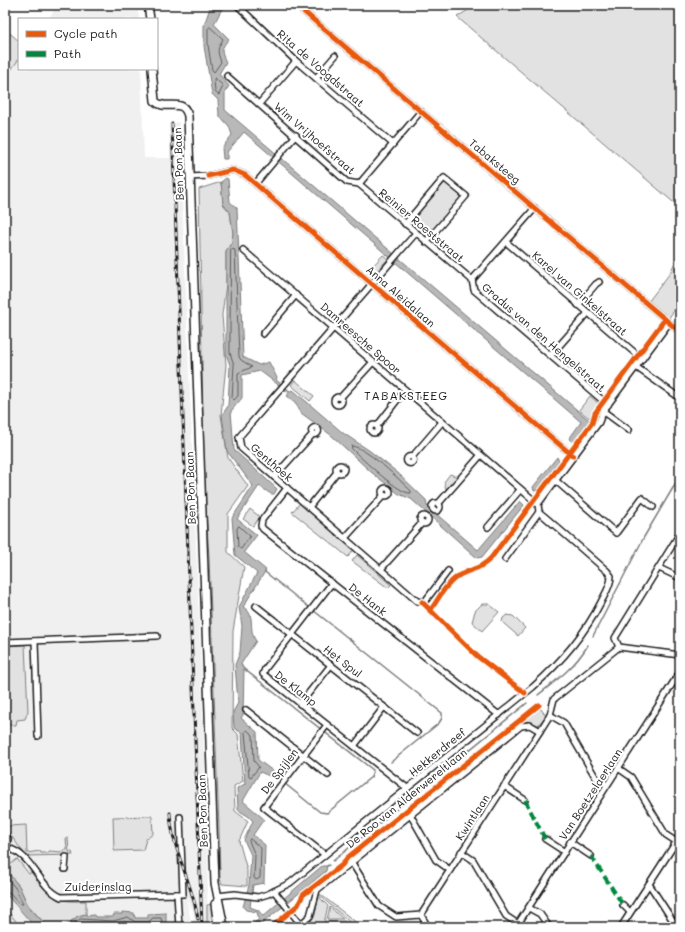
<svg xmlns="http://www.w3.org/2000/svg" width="685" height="932" font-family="Mali,sans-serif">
<rect width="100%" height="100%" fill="#fff"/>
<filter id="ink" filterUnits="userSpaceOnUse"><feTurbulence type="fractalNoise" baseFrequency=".025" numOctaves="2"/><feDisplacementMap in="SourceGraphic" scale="8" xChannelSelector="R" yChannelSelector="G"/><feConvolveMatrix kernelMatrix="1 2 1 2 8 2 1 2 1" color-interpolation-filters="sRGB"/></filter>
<g filter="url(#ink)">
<g fill="#f0f0f0">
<path d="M58,5H137L139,19H48Z"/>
<path d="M19,59V69H141L144,158H170L169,123L179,122L205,768L208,862L207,927H195L193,911L186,895L192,927H9L5,922V78Z"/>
</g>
<g fill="#e2e2e2" stroke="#7f7f7f">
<path d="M476,5H680V208L457,17Z"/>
<path d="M5,29L19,41V59L5,78Z"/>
<path d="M447,176L466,192L426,239L407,222Z"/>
<path d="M221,182L223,204L230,212L233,233L232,242L226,251V284L222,315L226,365L221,415L228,458L248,486L228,514V552L244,567L233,631L232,728L238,734L243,781L234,786L235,811L248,821L239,841L247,870V886L222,884L220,879L219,827L209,557L204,479L199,189Z"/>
<path d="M680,251V302L668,319L648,302L670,273Z"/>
<path d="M383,255L388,259L374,274L369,270Z"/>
<path d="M295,380L314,396L310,401L291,385Z"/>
<path d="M590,396L598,403L589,418L579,410Z"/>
<path d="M450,474L458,477L448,488L446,489L444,482Z"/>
<path d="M300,503L354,550L348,557L292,512Z"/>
<path d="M250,509L260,517L253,526L243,519Z"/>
<path d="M357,555L391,585L388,588L352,561Z"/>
<path d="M482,604H489L499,612L482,631L472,622L475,611Z"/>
<path d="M507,615L513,616L525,628L518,636L502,622L503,618Z"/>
<path d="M25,645L28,711L25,719L17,720L16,725H5V714H6L5,646Z"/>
<path d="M537,709H541L546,716L538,725L527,721L523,722L490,748L489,747Z"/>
<path d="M152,816L153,834L146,839L143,850L114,851L113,817Z"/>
<path d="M26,825L27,853L40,851L41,853H49V851L63,852V850H67L66,838H68L69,852H72L73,855L26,856L6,829L9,826Z"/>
<path d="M17,859L29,874L32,872C54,898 51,902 86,901V914L78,916L64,927H48L28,905L19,886L5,869Z"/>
<path d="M320,894L362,927H355L319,895Z"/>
<path d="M319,897L328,906L323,927H308L315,914Z"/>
<path d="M211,904L216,927H207V905Z"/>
<path d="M330,907L343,919H327Z"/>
<path d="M5,908L21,927H5Z"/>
<path d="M326,921H345L353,927H324Z"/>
</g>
<g fill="#b8b8b8" stroke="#7a7a7a">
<path d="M211,5H224L214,24L229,39C221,48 220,51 226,62L219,74L229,86L225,92V110L590,421L573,442L569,439L581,422L244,132L227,152V159H223L222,148L232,135L229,126L219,115L218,100L212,94L204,46V25Z"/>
<path d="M226,178L228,179L230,202L237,208L243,357L259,365L269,362L277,378L276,380L290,391L293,390L343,433L370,451L398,473L426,500L427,506L478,550L520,501L524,505L482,557L477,558L411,499L399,494L371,472L331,435L301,413L295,402L287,396L289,393L260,371L242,375V398L231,411L234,450L277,489L274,494H271L259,486L237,519L257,535L244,552L266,570L243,607C257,615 247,628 256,641L241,664L244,669L243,715L241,718L257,732L258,760L277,774L274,778L260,772L243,801L264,819L253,835L265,845L264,883L253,885L250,907L258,910L263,916L322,866H327L326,871L258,927H250L259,919L257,912L246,910L243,907L249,885L251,855L244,840L253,821L248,816L238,810L237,788L245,784L242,733L234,728L233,712L238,703L235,665L240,652L242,626L239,607L257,573L235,555L232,518L253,486L227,451L222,415L228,406L230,365L226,354V251L232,242L233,233L230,212L223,204L221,182Z"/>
<path d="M557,457L559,461L537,490L534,491L533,487Z"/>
<path d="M5,869L19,886L28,906L48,927H35L5,893Z"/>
<path d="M122,912L134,913L135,918H148V914L166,913V927H64L78,916L86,914L87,916L94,915L95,917H113L114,914H122Z"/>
</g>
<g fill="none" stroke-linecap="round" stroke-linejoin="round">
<g stroke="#5a5a5a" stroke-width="1">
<path d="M210,27L223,39C217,49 217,51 221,62L214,72L212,70L208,45V29Z"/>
<path d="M215,78L223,86L219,95L215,92L214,80Z"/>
<path d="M231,249L235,250L239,357L241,360L252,367L238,373V396L234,400L232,398L234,365L230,353Z"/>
<path d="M352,446C367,448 400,480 411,491V493C400,495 361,458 352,449Z"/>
<path d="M239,526L250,536L241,549L238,547L237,529Z"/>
<path d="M247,730L253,735L254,761L259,767L251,777L249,776L245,732Z"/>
<path d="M250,839L261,848L260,878L256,880L254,878L255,855L249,841Z"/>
<path d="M5,875L16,889L23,904H20L9,892L5,891"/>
<path d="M70,927L80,919L113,921L128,917L135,922H148L153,918H161L163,927"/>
<path d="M79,927L83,924C98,927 111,926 125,922L132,927"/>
</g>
<g stroke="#7a7a7a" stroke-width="1.5">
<path d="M265,572L310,608"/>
<path d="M313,610L442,713V718L439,723L391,762"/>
<path d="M593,636L644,537L680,476"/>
<path d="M244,669L373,770L371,777L327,813L320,812L284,783"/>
<path d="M538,695C557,680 575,667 588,645"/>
<path d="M275,776L281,781"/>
<path d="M333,861L527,703"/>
<path d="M327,866L329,865"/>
<path d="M5,921L10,927"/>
</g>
<g stroke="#1c1c1c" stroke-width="8">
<g id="street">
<path d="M237,5L296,61L393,144"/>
<path d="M296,5L680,332"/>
<path d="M227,76L347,182L359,184L472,280"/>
<path d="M316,78L335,56"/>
<path d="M259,104L296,61"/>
<path d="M190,177L208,176L233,170L245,175L573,456"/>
<path d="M256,183L296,135"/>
<path d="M359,184L421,111"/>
<path d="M405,224L444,178L466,196L426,242"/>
<path d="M416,233L239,437L241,448L417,601L422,602L426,600L448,571"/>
<path d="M506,242L642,359"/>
<path d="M243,250L538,504"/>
<path d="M472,280L474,290L608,405"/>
<path d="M472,280L535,208"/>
<path d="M578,305L596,284L599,282"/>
<path d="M263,334L296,295"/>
<path d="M551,355L588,313"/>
<path d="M636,367L680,398"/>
<circle cx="338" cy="401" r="4"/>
<path d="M340,398L373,362"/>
<path d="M603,411L629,430"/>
<circle cx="374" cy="429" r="4"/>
<path d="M377,426L405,390"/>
<circle cx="315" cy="431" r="3.5"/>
<circle cx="410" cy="460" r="3.5"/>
<path d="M412,457L442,422"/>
<circle cx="340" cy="469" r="4"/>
<path d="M274,477L313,434"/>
<path d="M555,480L616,533L642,498L653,507"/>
<path d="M287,488L262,520L261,526L263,529L499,715"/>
<circle cx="386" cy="492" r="4"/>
<circle cx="436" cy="507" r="4"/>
<path d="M438,504L480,456"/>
<path d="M309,507L337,472"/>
<circle cx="424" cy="520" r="4"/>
<path d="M488,527L520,490"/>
<path d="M345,538L384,495"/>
<path d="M505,559L539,512"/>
<path d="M659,568L680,578"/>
<path d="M381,569L422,523"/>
<path d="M332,583L265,669L263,674L407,788"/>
<path d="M256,606L417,733"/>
<path d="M35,641L38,736"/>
<path d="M5,642L157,636"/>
<path d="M619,647L615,638L680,533"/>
<path d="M619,647L680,655"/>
<path d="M300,704L331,665"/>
<path d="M246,710L328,775"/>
<path d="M550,715L564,723L596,778L607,785"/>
<path d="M354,746L384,707"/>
<path d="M618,768L631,777L666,835L680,844"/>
<path d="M504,786L525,800"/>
<path d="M411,816L436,860L450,870"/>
<path d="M5,835L8,839L5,856"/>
<path d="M545,839L565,852"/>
<path d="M570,842L591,856"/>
<path d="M7,848C33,854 38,887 61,897L177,894L179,927"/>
<path d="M461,852L473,860L506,916L518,924"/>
<path d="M324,854L264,807L327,725"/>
<path d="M352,863L379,906L396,917L421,915L428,927"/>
<path d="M65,869L66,857"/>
<path d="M649,884L677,927"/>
<path d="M274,891L303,927"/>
<path d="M177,894H183L180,817"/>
<path d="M217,896L235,894L258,897L268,894L290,883L533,687C561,662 584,636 601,602C605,594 611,586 611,576L607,571L544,516L539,512L538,504L599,422L603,411L669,323"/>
<path d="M623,905L630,912"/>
<path d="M529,908L540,914L549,927"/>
<path d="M421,915L540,731"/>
<path d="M301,924L310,916L317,890L521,726L530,725L540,731L550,715L554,699L619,647"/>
<path d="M516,927L680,672"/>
<path d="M621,927L680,836"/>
</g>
</g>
<g stroke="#1c1c1c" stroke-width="10">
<g id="secondary">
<path d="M148,5L150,19"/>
<path d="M152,69L155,101C165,112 183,96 188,116L215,883L224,927"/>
<path d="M215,904L218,927"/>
</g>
</g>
<use href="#street" stroke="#fff" stroke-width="5"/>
<use href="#secondary" stroke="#fff" stroke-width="7"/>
<g stroke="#1c1c1c" stroke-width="3">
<g id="rail">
<path d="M172,124L202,927"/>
<path d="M170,813C172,850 192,882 198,919"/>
</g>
</g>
<use href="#rail" stroke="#fff" stroke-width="1.5" stroke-dasharray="4.5" stroke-linecap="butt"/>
<g stroke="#00873e" stroke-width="4" stroke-dasharray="8 4" stroke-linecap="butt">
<path d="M525,800L545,839"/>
<path d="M591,856L623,905"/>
</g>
<g stroke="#fff" stroke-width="8">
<g id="cycleway">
<path d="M296,5L680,332"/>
<path d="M208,176L233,170L245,175L573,456"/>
<path d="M422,602L477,656L525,693"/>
<path d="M430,611C439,598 445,585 458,576C470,569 481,569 491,558L592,423L595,413L665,319"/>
<path d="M272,927L298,905L303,895L342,865L347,858L539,705"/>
</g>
</g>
<use href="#cycleway" stroke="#e8590c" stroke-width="5"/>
</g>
</g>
<g text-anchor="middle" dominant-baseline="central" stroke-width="4" stroke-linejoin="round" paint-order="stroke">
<g font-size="11" fill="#1c1c1c" stroke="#fff">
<text transform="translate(321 68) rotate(41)">Rita de Voogdstraat</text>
<text transform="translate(315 138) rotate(41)">Wim Vrijhoefstraat</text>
<text transform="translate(495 161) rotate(40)">Tabaksteeg</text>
<text transform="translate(178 164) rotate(-92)">Ben Pon Baan</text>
<text transform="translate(422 225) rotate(40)">Reinier Roeststraat</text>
<text transform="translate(580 293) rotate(41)">Karel van Ginkelstraat</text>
<text transform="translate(401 296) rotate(41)">Anna Aleidalaan</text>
<text transform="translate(544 337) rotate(41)">Gradus van den Hengelstraat</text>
<text transform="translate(361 338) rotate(41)">Damreesche Spoor</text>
<text transform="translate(272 462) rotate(41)">Genthoek</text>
<text transform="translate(190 488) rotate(-92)">Ben Pon Baan</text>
<text transform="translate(368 599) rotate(38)">De Hank</text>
<text transform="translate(343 661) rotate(38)">Het Spul</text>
<text transform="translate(296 688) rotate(38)">De Klamp</text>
<text transform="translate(437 752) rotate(-39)">Hekkerdreef</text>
<text transform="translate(279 771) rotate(-53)">De Spijlen</text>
<text transform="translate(590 794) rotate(-57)">Van Boetzelaerlaan</text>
<text transform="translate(406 798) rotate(-39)">De Roo van Alderwereltlaan</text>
<text transform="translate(202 811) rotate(-92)">Ben Pon Baan</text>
<text transform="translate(472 817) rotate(-57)">Kwintlaan</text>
<text x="98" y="886">Zuiderinslag</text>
</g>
<g font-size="12" letter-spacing="1" fill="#1c1c1c" stroke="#fff">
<text x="406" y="395">TABAKSTEEG</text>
</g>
</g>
<rect width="685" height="932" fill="none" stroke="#fff" stroke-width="20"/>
<rect x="10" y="10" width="665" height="912" fill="none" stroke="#1c1c1c" stroke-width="1.5" filter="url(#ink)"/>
<rect x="18" y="18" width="140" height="52" fill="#ffffff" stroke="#a4a4a4"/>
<rect x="26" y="31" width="20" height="6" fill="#e8590c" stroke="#a4a4a4"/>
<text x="54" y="38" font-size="12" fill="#1c1c1c">Cycle path</text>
<rect x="26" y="51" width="20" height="6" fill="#00873e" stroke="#a4a4a4"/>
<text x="54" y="58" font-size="12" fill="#1c1c1c">Path</text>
</svg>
